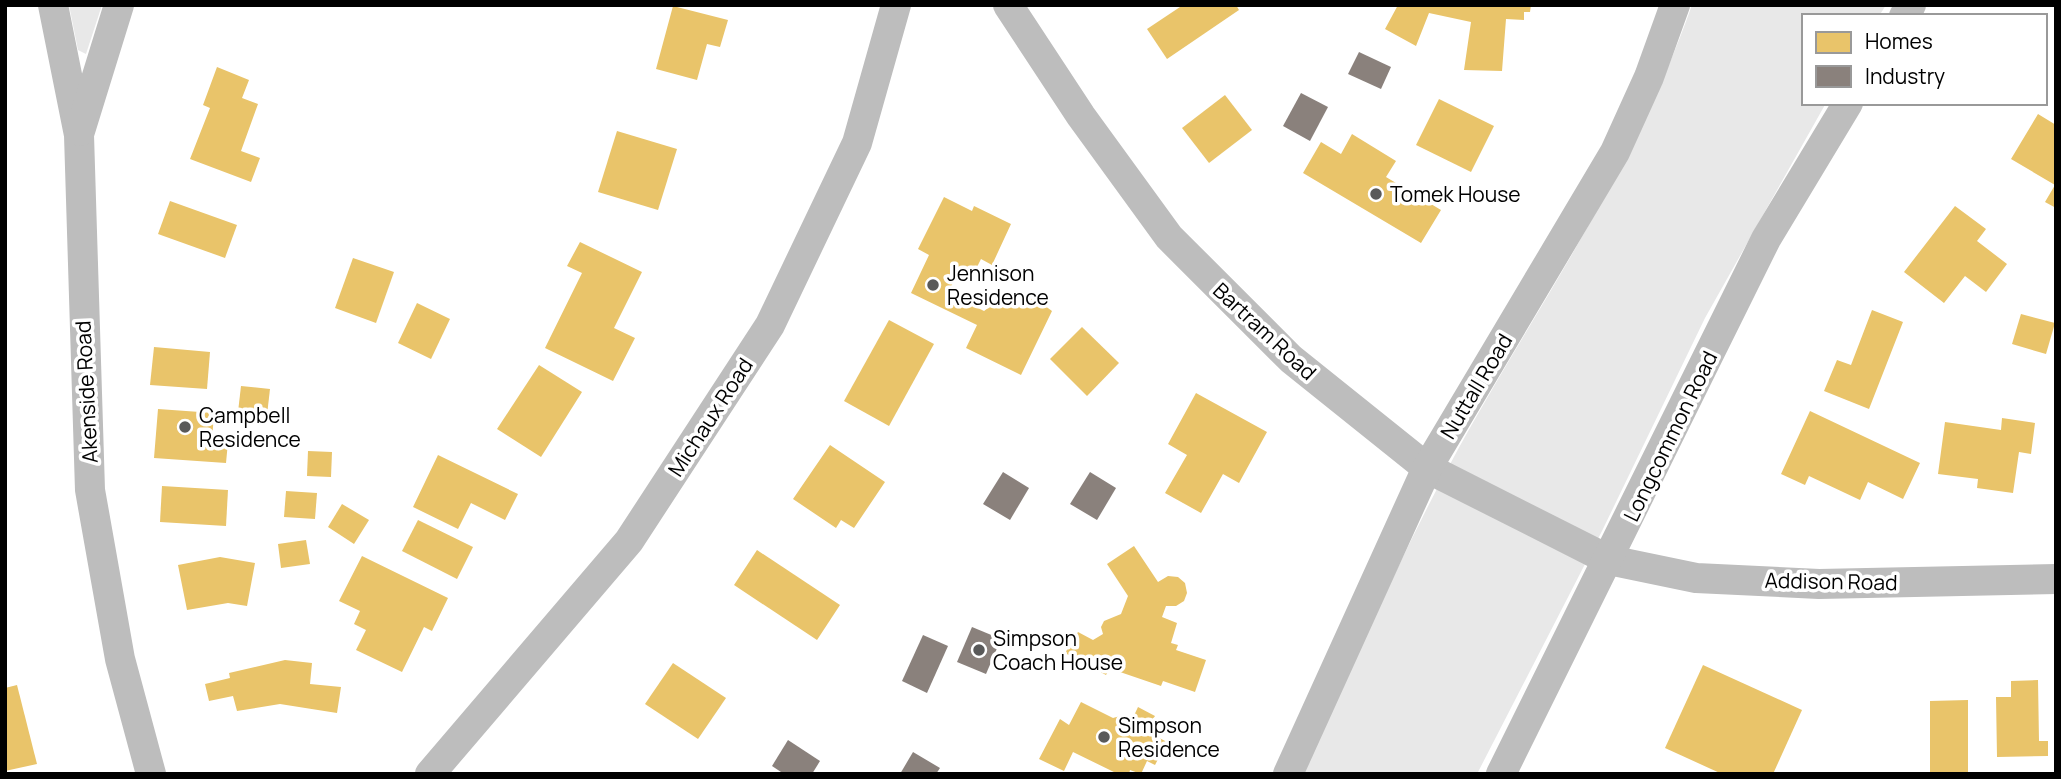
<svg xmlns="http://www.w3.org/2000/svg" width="2061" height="779" font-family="Manrope,sans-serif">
<rect width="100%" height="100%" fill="#fff"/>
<g fill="#e8e8e8">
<path d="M69,5H102L86,54L78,50Z"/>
<path d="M1692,5H1886L1879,16H1804V103H1826L1705,318L1602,531L1477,774H1303C1357,657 1408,537 1471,426C1552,284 1637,161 1692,5Z"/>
</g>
<g fill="#e9c46a">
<path d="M1183,5H1236L1239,10L1167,59L1147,29Z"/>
<path d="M1398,5H1531L1530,12H1524V20L1506,19L1502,71L1464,70L1471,22L1429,13L1416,46L1385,29Z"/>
<path d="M673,6L728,20L720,47L707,44L697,80L656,69Z"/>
<path d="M217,67L249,80L242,98L258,104L241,151L260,158L251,182L190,159L210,108L203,105Z"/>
<path d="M1225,95L1252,130L1209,163L1182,128Z"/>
<path d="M1439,99L1494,126L1471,172L1416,145Z"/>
<path d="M2038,114L2056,125V208L2045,202L2055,185L2011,159Z"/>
<path d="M617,131L677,149L658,210L598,192Z"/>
<path d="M1352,134L1396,161L1386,177L1441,210L1421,243L1303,173L1321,142L1341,154Z"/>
<path d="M944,197L972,211L974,206L1011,224L992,265L981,259L972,277L959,270L948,293L984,311L999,300L1018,296L1037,300L1052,311L1021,375L966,348L977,325L911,293L929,255L918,249Z"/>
<path d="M170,201L237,225L225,258L158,234Z"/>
<path d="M1955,206L1986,229L1977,241L2007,264L1986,292L1965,276L1944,303L1904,272Z"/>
<path d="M580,242L642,272L614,328L635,338L613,381L545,348L582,273L567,266Z"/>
<path d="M353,258L394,272L376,323L335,308Z"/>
<path d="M417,303L450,319L431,359L398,343Z"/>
<path d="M1872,310L1903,322L1869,409L1824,391L1837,360L1851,365Z"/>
<path d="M2021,314L2055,323L2046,354L2012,344Z"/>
<path d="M889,320L934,344L889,426L844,401Z"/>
<path d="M1082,327L1119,363L1087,396L1050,359Z"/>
<path d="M154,347L210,352L207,389L150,385Z"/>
<path d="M539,365L582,392L541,457L497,429Z"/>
<path d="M241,386L270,389L267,415L238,412Z"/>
<path d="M1196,393L1267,432L1239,483L1223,474L1201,513L1165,493L1187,455L1168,444Z"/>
<path d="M158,409L214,413L212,441L228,442L226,463L154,458Z"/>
<path d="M1810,411L1920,463L1903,499L1868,482L1860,500L1809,476L1805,485L1781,474Z"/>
<path d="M2002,418L2035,423L2031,454L2019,452L2013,493L1977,488L1978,479L1938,474L1945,422L2001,430Z"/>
<path d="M830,445L885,482L854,528L841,520L836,528L793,499Z"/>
<path d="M308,451L332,452L331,477L307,476Z"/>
<path d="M438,455L518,494L505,520L471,503L458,529L413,507Z"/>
<path d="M162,486L228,490L226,526L160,522Z"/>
<path d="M286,491L317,493L315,519L284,517Z"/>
<path d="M342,504L369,520L354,544L328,527Z"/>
<path d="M418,520L473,547L457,579L402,551Z"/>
<path d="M306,540L310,564L281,568L278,544Z"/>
<path d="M1134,546L1158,582L1168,576L1178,577L1185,583L1187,593L1184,601L1176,606H1166L1162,617L1177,623L1171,643L1178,645L1176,650L1206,660L1195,692L1163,681L1161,686L1120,672L1123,662L1111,666L1106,675L1065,653L1078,632L1093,640L1103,634L1101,627L1104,621L1121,614L1128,596L1107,564Z"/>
<path d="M757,550L840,605L817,640L734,585Z"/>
<path d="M362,556L448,598L432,631L424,627L402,672L356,650L366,630L354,624L360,611L339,601Z"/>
<path d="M220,557L255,563L247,606L228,603L187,610L178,565Z"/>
<path d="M285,660L312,663L310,684L341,687L337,713L280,704L237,711L233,696L209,701L205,684L230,678L229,673Z"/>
<path d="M673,663L726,698L698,739L645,704Z"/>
<path d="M1703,665L1802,710L1773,774H1722L1665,748Z"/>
<path d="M2038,680L2039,741H2048V756L1997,757L1996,697H2011V681Z"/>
<path d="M17,685L37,764L5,771V688Z"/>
<path d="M1968,700V774H1930V701Z"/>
<path d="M1081,702L1113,718L1120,716L1131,722L1138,707L1155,716L1146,731L1167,742L1155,765L1147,761L1141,774L1130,770L1129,774H1118L1073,752L1064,771L1039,759L1060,719L1069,725Z"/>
</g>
<g fill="#8a817c">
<path d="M1359,52L1391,67L1381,89L1348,74Z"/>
<path d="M1301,93L1328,107L1310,141L1283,126Z"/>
<path d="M1003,472L1029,488L1010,520L983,504Z"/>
<path d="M1090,472L1116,488L1097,520L1070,504Z"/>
<path d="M972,627L1001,639L986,674L957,662Z"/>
<path d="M923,635L948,646L927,693L902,681Z"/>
<path d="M788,740L820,761L812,774H784L772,766Z"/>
<path d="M913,752L940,768L936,774H900Z"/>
</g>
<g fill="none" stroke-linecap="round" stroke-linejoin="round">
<g stroke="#bdbdbd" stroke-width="30">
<path d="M53,5L79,135L90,490L120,659L151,774"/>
<path d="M1008,5L1081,116L1169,237L1291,359L1427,468L1609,560L1696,578L1819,584L2056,579"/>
<path d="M1904,16L1911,5"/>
<path d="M80,131L119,5"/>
<path d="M430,774L629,541L770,325L857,143L896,5"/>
<path d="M1288,774L1427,468L1615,152L1649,77L1675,5"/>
<path d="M1501,774L1766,239L1848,103"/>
</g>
</g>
<g fill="#595959" stroke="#fff" stroke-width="2.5">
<circle cx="1376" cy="194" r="7"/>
<circle cx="933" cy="285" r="7"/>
<circle cx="185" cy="427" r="7"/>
<circle cx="979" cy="650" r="7"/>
<circle cx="1104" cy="737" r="7"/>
</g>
<g text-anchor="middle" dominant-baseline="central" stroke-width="7" stroke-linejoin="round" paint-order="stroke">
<g font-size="21" fill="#000" stroke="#fff" text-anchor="start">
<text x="1390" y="194">Tomek House</text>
<text x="947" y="273">Jennison<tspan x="947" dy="24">Residence</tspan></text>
<text x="199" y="415">Campbell<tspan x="199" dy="24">Residence</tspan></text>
<text x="993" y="638">Simpson<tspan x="993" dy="24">Coach House</tspan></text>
<text x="1118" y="725">Simpson<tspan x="1118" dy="24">Residence</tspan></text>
</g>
<g font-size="21" fill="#000" stroke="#fff">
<text transform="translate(1265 331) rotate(43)">Bartram Road</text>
<text transform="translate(1476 386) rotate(-59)">Nuttall Road</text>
<text transform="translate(86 392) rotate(-93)">Akenside Road</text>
<text transform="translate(710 417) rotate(-57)">Michaux Road</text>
<text transform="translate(1670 436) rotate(-64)">Longcommon Road</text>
<text transform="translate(1831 581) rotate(1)">Addison Road</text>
</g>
</g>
<rect width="2061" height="779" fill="none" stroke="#000000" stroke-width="14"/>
<rect x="1802" y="14" width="245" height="91" fill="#ffffff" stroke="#999999" stroke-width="2"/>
<rect x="1816" y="32" width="35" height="21" fill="#e9c46a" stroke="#999999" stroke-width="2"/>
<text x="1865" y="49" font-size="21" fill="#000000">Homes</text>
<rect x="1816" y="66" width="35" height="21" fill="#8a817c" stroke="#999999" stroke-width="2"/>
<text x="1865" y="84" font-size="21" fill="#000000">Industry</text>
</svg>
